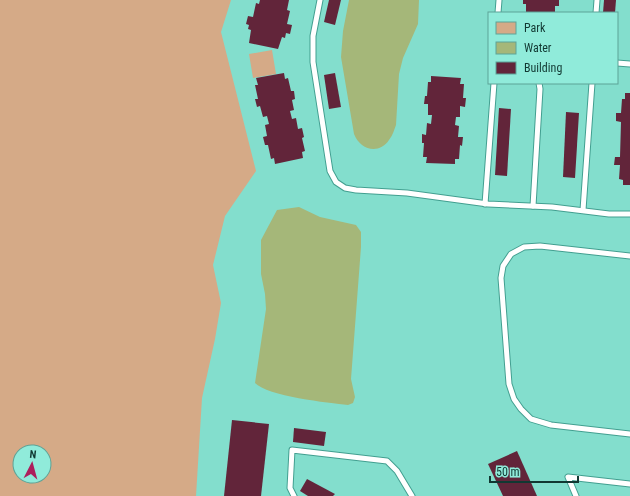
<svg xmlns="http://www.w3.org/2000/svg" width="630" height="496" font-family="'Roboto Condensed',sans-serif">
<rect width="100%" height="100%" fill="#83decd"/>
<g fill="#d5aa87" fill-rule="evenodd">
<path d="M0,0H231L221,32L256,171L225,216L213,265L221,303L215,339L202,398L196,496H0ZM20,452H44V476H20Z"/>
<path d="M272,50L276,74L253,78L249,54Z"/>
</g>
<g fill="#a5b779">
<path d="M349,0H419L418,24L403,58L399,74L396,125C394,130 393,135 389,140C379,155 360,150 354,134L341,57L343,31Z"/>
<path d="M299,207L320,217L356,225L361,232V247L351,379L355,397L353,403L348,405C329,403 267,396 255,383L266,309L265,294L261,274V240L277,210Z"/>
</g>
<g fill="#62253a">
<path d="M260,0H289L287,10L290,11L287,24L292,25L290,34L286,33L285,38L282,37L278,49L249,43L251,30L248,29L249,25L246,24L248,16L253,17L256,3L259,4Z"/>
<path d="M329,0H341L335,25L324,22Z"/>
<path d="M523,0H559V6H555V13H526V4H523Z"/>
<path d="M604,0H616L615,13H603Z"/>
<path d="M284,73L285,79L288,78L291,91H294L295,99L292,100L294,110L290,111L292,119L296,118L298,129L302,128L304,137L302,138L305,151L302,152L303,158L275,164L274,158L271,159L268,145H265L263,137L267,136L265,125L269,124L267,116L263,117L260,106L257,107L255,99H258L255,85H258L256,78Z"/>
<path d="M335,73L341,107L329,109L324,75Z"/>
<path d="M431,76L461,78L460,84H464L463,98H466L465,107L460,106V117H456L455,125L459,126L458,137H463L462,146L460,145L459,159H455V164L426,163L427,157H423L424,143H422V134L426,135L427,123L431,124L432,115H428V104H424L425,96H427L428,82H431Z"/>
<path d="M625,93H630V185H623V180L619,179L620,165H614L615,157H620L621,122L616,121V113H621L622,99H625Z"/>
<path d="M499,108L511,109L507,176L495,175Z"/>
<path d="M566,112L579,113L575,178L563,177Z"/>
<path d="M232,420L269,424L261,496H224Z"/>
<path d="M294,428L326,432L324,446L293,442Z"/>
<path d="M517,451L537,496H503L488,464Z"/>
<path d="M307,479L335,494L333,496H308L300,491Z"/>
</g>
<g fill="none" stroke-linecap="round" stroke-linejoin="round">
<g stroke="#429f90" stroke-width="7">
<g id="lane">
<path d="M320,0L313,36V62L330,171L336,182L345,188L356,190L407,193L488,204L552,207L609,214H630"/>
<path d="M498,13L499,0"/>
<path d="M596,13L597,0"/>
<path d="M617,63L630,64"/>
<path d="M485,204L494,83"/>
<path d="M533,206L540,89L539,83"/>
<path d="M583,210L592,83"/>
<path d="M630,256L540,246L524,247L511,254L503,266L501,278L509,384L514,399L521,409L531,419L551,425L630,434"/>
<path d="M294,496L290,488L292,450L387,461L397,471L412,496"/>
<path d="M576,496L568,477L630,484"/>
</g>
</g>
<use href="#lane" stroke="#fff" stroke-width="5"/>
</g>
<rect x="488" y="12" width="130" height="72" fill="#90ebda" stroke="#5da397"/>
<rect x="496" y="22" width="20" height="12" fill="#d5aa87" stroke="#5da397"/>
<text x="524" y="32" font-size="12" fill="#113832">Park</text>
<rect x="496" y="42" width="20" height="12" fill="#a5b779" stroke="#5da397"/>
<text x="524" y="52" font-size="12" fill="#113832">Water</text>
<rect x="496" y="62" width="20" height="12" fill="#62253a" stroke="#5da397"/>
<text x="524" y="72" font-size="12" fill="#113832">Building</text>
<g transform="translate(32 464) rotate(6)"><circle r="19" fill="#90ebda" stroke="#5da397"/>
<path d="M0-3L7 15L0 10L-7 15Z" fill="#ad1f5c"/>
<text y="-6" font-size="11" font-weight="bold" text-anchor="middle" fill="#113832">N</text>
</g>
<path d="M490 476v6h88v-6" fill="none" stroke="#113832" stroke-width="2"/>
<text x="496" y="476" font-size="12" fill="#113832" stroke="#90ebda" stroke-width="3" paint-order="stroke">50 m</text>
</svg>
